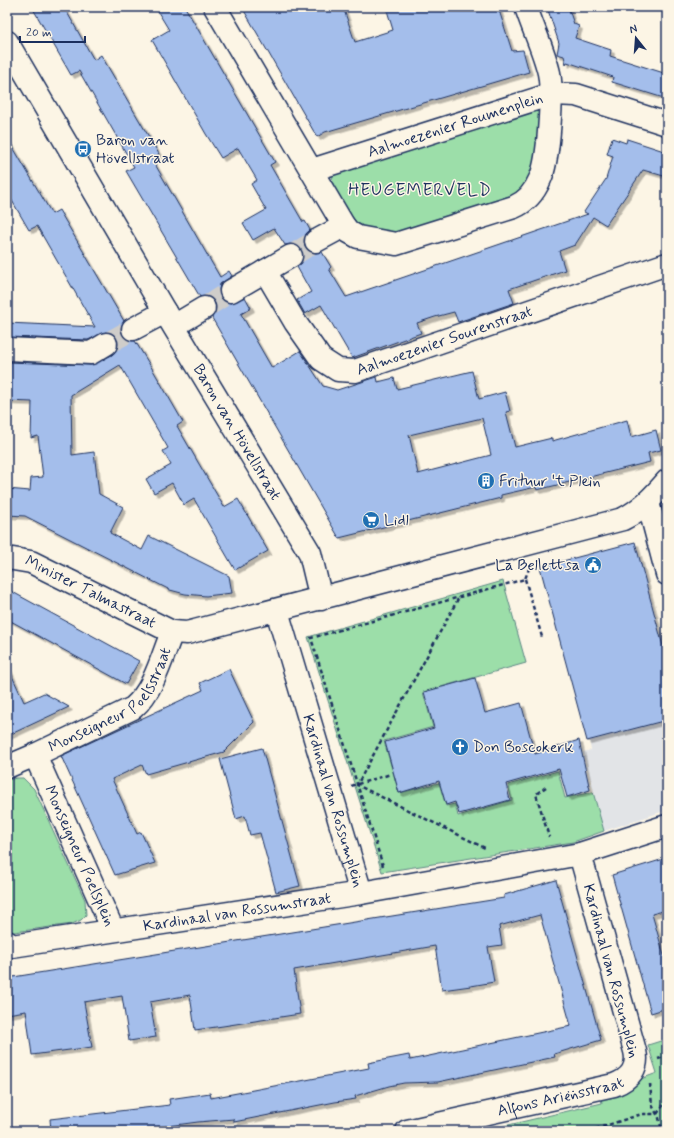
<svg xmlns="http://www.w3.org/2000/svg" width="674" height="1138" font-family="Mynerve,sans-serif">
<defs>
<filter id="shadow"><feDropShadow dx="3.5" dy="3.5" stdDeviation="0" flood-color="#0004"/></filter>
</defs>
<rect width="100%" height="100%" fill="#fcf5e5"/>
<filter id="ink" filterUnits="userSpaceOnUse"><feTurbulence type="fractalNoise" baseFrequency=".025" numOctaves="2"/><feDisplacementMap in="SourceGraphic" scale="8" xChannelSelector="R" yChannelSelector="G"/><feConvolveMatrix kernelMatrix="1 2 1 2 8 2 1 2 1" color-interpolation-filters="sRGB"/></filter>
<g filter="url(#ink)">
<path fill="#e2e4e7" d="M667,720V810L604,831L583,752L591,750L589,741Z"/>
<g fill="#9cdea9" stroke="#5c8684">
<path d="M536,109L541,116L534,175L519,196L399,234L369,232L353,223L334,191L332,176L336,171Z"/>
<path d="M503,581L526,663L423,692L433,727L384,741L399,793L439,783L446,806L455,804L458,816L512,800L508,785L558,771L565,798L593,792L604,831L573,842L382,872L308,637Z"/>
<path d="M17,778H23L34,789L85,900L86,915L81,920L72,924L7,933V780Z"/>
<path d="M667,1039V1131H483L602,1103L600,1094L657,1073L648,1045Z"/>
</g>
<g fill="#a4beeb" stroke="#1b2f5e" fill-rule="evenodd" filter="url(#shadow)">
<path d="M32,7H64L94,60L101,55L159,154L152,159L209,258L220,277L229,271L232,276L220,284L219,291L220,297L224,302L231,303L245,297L251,308L241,314L272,368L300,351L323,386L337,390L377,377L378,382L394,378L397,389L472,371L479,399L505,392L510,411L506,412L515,447L552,438V441L627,420L631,437L656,430L661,450L648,453L650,462L537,490L536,487L501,495V498L339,538L212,318L216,308L215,302L210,297H200L126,171L134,167L79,71L71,75ZM482,418L491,455L418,474L409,435Z"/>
<path d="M155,7H185L275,162L270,165L303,222L305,221L310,230L306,234L304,240L305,247L310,252L315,253L322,252L331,267L329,269L346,297L588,214L584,212L606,179L613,156L607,154L612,138L626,143L627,139L667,152V177L643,170L606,225L593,217L575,245L559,251L565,270L509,289L514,303L458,322L454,312L435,317L417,323L421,333L352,358L321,305L305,314L297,300L311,292L297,267L302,263L303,256L302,249L298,245L291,244L285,245L274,228L253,240L243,223L266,210L251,184L257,180L238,148L221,158L206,134L152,40L169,30Z"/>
<path d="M242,7H343L355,42L393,30L386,7H498L512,51L523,50L529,72L325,132L317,137Z"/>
<path d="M547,7H568L574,24L579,26L575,38L611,50L610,56L667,74V99L612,82L613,77L567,62L566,64L564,56L557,54L559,43Z"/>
<path d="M7,137L52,214L59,210L124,321L121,328L122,335L127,340L135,341L153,370L183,422L177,426L224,507L238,499L268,551L235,570L194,499L184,505L172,483L154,493L146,479L171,465L163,451L168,448L120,365L71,395L72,455L94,452L99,494L123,507L110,533L142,550L149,536L229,576L232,593L206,596L185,594L170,590L25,516L7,515V489L30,491L31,478L43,477L38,436L31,438L32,402L7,401V362L91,365L112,355L117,350L118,344L116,337L112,333L106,332L88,340L7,337V323L95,327L37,226L29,230L7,192Z"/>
<path d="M635,542L667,661V720L587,741L540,567Z"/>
<path d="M7,589L139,661L126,684L7,619Z"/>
<path d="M7,665L24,702L44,693L69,707L7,736Z"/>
<path d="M229,669L254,722L224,752L146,774L142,765L112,779L137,834L141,832L155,863L115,875L61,756L203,690L200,683Z"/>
<path d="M475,678L485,713L521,703L535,754L579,740L590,790L567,797L559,769L506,784L510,800L459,814L455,802L446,805L439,781L399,793L385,742L434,728L424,692Z"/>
<path d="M262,748L300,886L276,892L260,833L250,835L245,816L236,819L220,759Z"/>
<path d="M667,858V910L652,914L667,966V1008L651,1013L612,875Z"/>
<path d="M556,880L601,1040L554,1054L555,1057L438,1082L404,1083L389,1086L355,1096L356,1099L335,1102L234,1122V1119L198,1122L153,1128L154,1131H51L50,1119L170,1105L169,1099L210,1093L211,1098L369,1068L368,1063L388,1059L409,1055L410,1060L571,1026L540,915L499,926L502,945L488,947L494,982L471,986L442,990L435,946L294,970L300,1014L223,1026L195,1030L190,995L150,1002L156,1037L129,1041L122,996L84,1002L92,1047L32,1055L26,1011L7,1014V978L504,898V895Z"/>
</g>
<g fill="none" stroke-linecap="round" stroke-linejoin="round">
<g stroke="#cfcdca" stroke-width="22" stroke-dasharray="22 11" stroke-linecap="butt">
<path d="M291,256L316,241"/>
<path d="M204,308L231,291"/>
<path d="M106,344L133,329"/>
</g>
<g stroke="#1b2f5e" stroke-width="25">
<g id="minor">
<path d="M215,7L344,226L349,232L358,237L396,244L514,207C526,202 535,191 540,179C549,161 553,93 549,73C544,51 533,29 526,7"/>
<path id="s1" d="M7,42L165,312L310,553L321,599"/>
<path id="s2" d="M312,170L552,94L576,95L667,124"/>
<path d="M316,241L344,226"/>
<path id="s3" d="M265,271L295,322L321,359L338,370L355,371L667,264"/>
<path d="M231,291L291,256"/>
<path d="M174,326L204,308"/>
<path d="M133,329L165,312"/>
<path d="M7,349L91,353L106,344"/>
<path d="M648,502L667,574"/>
<path id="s4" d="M7,558L31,562L172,632L187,633L623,519C641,510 654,496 667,481"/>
<path id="s5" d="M277,611L361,893"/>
<path id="s6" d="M35,755L133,708C154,690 162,657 172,632"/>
<path id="s7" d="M7,767L35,755L113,930"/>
<path id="s8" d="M7,942L12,946L361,893L580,854L667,826"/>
<path id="s9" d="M407,1131L614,1085C630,1079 639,1068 635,1051L580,854"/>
</g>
</g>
<g stroke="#1b2f5e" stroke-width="2.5" stroke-dasharray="4 3" stroke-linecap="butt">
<path d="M525,579L542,637"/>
<path d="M458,599L357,785L485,848"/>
<path d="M351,786L391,774"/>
<path d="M546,787L536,794L549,837"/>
<path d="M383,866L311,638L525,579L530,566"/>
<path d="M658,1059L667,1056"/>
<path d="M650,1084L652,1105L659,1118L662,1131"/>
<path d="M657,1114L667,1100"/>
<path d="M589,1131L642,1114H657"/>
</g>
<use href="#minor" stroke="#fcf5e5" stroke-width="22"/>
</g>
</g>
<defs>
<g id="bus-disc" transform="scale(0.9)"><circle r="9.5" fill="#1f6fb2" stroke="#fcf5e5"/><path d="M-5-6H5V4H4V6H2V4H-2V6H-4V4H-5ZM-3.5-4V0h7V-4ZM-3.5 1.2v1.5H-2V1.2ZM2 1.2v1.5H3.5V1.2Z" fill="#fff"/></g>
<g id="building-disc" transform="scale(0.9)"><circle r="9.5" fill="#1f6fb2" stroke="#fcf5e5"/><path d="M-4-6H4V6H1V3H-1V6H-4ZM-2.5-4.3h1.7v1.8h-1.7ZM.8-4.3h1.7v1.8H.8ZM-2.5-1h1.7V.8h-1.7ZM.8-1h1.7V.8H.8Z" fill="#fff"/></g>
<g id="supermarket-disc" transform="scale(0.9)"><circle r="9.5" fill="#1f6fb2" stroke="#fcf5e5"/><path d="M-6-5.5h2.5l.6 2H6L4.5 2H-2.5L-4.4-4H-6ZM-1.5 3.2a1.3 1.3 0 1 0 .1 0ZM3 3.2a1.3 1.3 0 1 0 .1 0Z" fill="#fff"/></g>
<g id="civic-disc" transform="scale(0.9)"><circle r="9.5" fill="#1f6fb2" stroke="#fcf5e5"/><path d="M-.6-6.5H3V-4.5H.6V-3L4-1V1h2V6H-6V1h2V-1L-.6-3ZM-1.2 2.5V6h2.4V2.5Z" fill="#fff"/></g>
<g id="church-disc" transform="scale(0.9)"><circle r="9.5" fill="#1f6fb2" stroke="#fcf5e5"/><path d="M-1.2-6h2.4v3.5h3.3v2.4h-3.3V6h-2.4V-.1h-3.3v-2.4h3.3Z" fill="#fff"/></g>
</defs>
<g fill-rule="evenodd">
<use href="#bus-disc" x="83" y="149"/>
<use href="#building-disc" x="486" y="481"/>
<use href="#supermarket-disc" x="371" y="520"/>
<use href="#civic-disc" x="593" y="565"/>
<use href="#church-disc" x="460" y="747"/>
</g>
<g text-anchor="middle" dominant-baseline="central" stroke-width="3" stroke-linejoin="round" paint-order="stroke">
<g font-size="16" fill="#1b2f5e" stroke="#fcf5e5">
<text stroke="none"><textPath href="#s2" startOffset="150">Aalmoezenier Roumenplein</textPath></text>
<text stroke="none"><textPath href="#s3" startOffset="236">Aalmoezenier Sourenstraat</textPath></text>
<text stroke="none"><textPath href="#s1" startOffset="453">Baron van Hövellstraat</textPath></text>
<text stroke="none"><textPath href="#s4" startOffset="91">Minister Talmastraat</textPath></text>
<text stroke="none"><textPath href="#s6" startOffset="97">Monseigneur Poelsstraat</textPath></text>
<text stroke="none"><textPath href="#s5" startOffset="198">Kardinaal van Rossumplein</textPath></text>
<text stroke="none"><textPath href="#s7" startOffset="141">Monseigneur Poelsplein</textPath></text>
<text stroke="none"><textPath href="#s8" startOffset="234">Kardinaal van Rossumstraat</textPath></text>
<text transform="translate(611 971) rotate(75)">Kardinaal van Rossumplein</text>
<text stroke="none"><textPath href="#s9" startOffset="157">Alfons Ariënsstraat</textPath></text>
</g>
<g font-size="16" fill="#1b2f5e" stroke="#fcf5e5" text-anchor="start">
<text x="96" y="140">Baron van<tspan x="96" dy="18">Hövellstraat</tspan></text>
<text x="499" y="481">Frituur 't Plein</text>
<text x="384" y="520">Lidl</text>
<text x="580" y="565" text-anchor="end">La Bellettsa</text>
<text x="473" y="747">Don Boscokerk</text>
</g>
<g font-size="17" letter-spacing="1" fill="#1b2f5e" stroke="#fcf5e5">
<text x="420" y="190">HEUGEMERVELD</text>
</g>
</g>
<rect width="674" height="1138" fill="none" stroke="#fcf5e5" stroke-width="24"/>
<rect x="12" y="12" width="650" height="1114" fill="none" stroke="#1b2f5e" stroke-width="1.5" filter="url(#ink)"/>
<g transform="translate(636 38) rotate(343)" stroke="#fcf5e5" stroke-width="3" paint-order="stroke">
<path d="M0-3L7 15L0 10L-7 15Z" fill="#1b2f5e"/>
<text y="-6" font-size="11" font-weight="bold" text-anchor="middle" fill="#1b2f5e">N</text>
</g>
<path d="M20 36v6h65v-6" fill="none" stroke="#1b2f5e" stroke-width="2"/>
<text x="26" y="36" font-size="12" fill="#1b2f5e" stroke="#fcf5e5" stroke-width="3" paint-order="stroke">20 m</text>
</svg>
